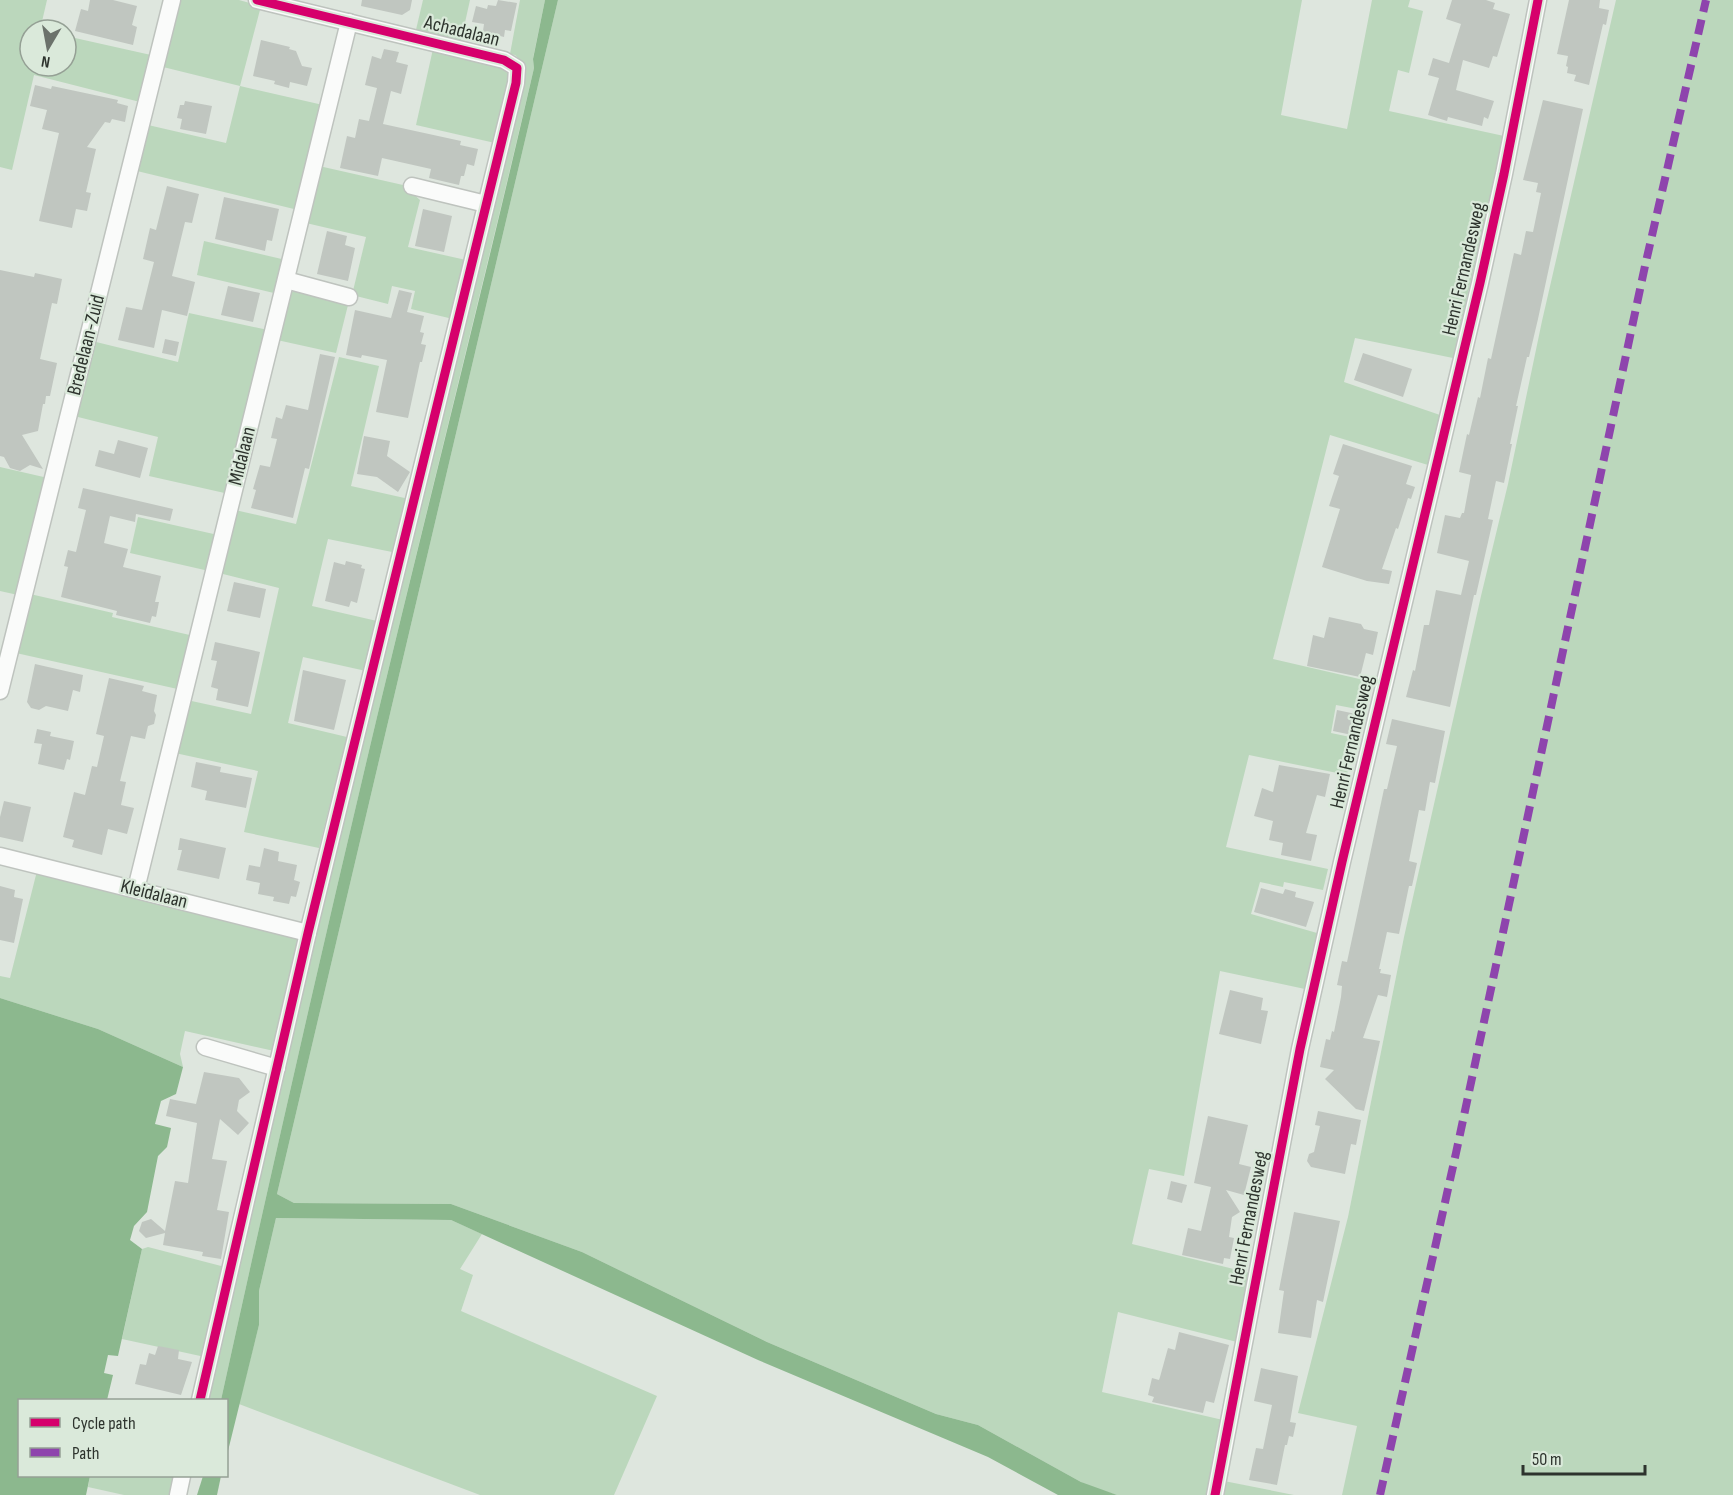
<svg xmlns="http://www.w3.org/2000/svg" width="1733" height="1495" font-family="'Sofia Sans Condensed',sans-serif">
<rect width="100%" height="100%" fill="#dee6de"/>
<g fill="#bbd7bc">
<path d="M0,0H47L40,30H30V66H66V36L151,55L140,102L34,75L12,170L0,167Z"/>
<path d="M181,0H239L261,6L240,86L323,105L298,210L137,171L148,125L226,143L240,86L163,67L178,6Z"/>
<path d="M423,0H470L460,45L415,34Z"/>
<path d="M520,0H545L533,58L534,68C483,285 429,500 377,717C323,944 271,1172 221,1400H207L245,1232L523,63L515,55L510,54Z"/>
<path d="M558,0H1302L1281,115L1347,129L1372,0H1410L1408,7L1423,11L1409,73L1398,70L1389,111L1504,136L1453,358L1355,338L1344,382L1440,415L1428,465L1330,435L1273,659L1368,681L1362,710L1336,705L1331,733L1355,738L1347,775L1249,755L1226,847L1328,869L1323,890L1284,882L1283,887L1260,882L1251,914L1317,933L1305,989L1220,971L1184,1176L1149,1169L1132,1244L1250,1273L1237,1342L1118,1312L1102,1392L1223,1420L1207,1495H1117L1090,1487L978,1425L936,1414L767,1342L582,1252L451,1204L294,1203L277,1194Z"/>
<path d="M1616,0H1733V1495H1342L1357,1426L1298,1413L1348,1217L1404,937L1481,596L1508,484L1542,321Z"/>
<path d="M433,49L504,68L510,78L495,143L416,125Z"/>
<path d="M319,166L403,185L420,200L408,247L466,260L453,319L411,309L415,291L392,286L388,304L352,295L366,237L306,223Z"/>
<path d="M204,241L286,260L278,294L197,275Z"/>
<path d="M299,289L349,301L336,353L277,340L287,299L292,292Z"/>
<path d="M189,313L268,330L229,494L149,476L158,437L74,416L92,341L178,362Z"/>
<path d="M339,357L379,366L351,486L409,499L397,553L328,539L312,606L377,621L366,671L303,657L288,723L347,737L319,848L244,832L258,771L175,753L187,700L251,714L279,588L219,573L235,510L296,524Z"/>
<path d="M0,467L48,478L18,595L0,591Z"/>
<path d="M138,517L218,535L209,571L130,553Z"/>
<path d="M30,594L113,613L112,617L194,636L182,690L16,653Z"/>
<path d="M37,871L303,938L274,1051L185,1031L180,1054L183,1067L98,1029L0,998V976L10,978Z"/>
<path d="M276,1218L451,1220L482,1234L460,1269L473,1275L461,1311L657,1396L614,1495H480L239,1404L259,1325V1291Z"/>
<path d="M148,1247L225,1267L205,1357L122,1339L142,1249Z"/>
<path d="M90,1476H175L170,1495H124L88,1487Z"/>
<path d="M1224,1481L1294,1495H1221Z"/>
</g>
<g fill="#8cb88e">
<path d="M545,0H558L277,1194L294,1203L451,1204L582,1252L767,1342L936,1414L978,1425L1081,1482L1117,1495H1058L988,1457L758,1360L451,1220L276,1218L259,1291V1325L227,1455L226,1400H221C271,1172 323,944 377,717C429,500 484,285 534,68L533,59Z"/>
<path d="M0,998L98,1029L183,1067L176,1094L161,1101L155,1124L171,1128L167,1147L158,1156L147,1212L134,1226L130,1240L142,1249L118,1356L108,1355L104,1373L113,1375L107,1400H20V1476H90L86,1495H0Z"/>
<path d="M203,1476H221L217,1495H197Z"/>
</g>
<g fill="#c0c6c0">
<path d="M90,0H113L137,6L132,25L137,27L133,45L75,31L81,9L88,11Z"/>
<path d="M362,0H412L410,10L402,15L361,6Z"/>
<path d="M498,0L517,3L511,31L505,30L504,37L496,35L494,44L483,31L484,24L472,22L476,6L487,9L488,5L496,6Z"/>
<path d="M1452,0H1486L1495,3L1493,9L1510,14L1497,57L1493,56L1489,68L1463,60L1456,90L1494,101L1488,119L1484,117L1482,126L1448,117L1447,121L1428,115L1439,78L1428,75L1433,58L1449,63L1461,24L1446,19Z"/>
<path d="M1569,0H1600L1599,8L1609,10L1606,25L1603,24L1589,85L1574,81L1576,75L1567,73L1568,67L1566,66L1568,56L1557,54Z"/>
<path d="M261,40L290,47L289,49L296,51L302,66L312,68L307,86L290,82L289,88L274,84L275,81L253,76Z"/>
<path d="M384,49L399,52L396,62L408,65L401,94L391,91L383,124L461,141L460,145L478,149L474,166L467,164L464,176H461L459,185L429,178L431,169L382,158L378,176L340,168L347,136L355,138L359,119L369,121L377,88L365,85L372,56L381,59Z"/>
<path d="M35,85L51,89L52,86L118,100L117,103L128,106L125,122L112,119L110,123L105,122L87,147L96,149L86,192L91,193L87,211L76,209L72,228L39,221L59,133L42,129L47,110L30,106Z"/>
<path d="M1543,100L1583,109L1538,319L1529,357H1527L1516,406H1518L1510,444H1512L1504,483L1496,481L1488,519L1493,520L1476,595H1474L1450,707L1406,697L1413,670L1415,671L1424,625H1429L1436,590L1461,595L1469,561L1437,553L1445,515L1460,518L1462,513H1464L1471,475L1459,472L1467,434L1469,435L1478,397L1480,398L1488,358L1491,359L1514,253L1521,255L1526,231L1533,232L1541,193L1536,192L1538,183L1523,180Z"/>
<path d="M185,101L212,106L206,134L180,129L182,119L177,118L180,105H184Z"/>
<path d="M167,186L199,194L192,223L185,222L172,276L195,282L187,316L162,310L154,348L118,340L126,307L142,310L154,262L143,259L150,228L156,230Z"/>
<path d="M224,197L279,209L272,241L267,240L265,251L215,239Z"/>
<path d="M423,209L452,216L444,252L415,246Z"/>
<path d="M327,231L347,236L345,245L355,248L348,281L317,274Z"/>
<path d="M0,270L34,277L35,273L62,279L57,304L52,303L40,359L57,363L50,396H46L45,404H43L38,431L22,435L43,469L30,465L20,471L10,468L4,457L0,456Z"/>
<path d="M228,286L260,293L253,322L221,315Z"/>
<path d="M399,290L412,293L407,312L424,316L420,332L424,333L421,344L426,345L422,362H420L408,418L376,412L387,360L362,355L361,358L346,355L355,310L391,318Z"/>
<path d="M165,339L179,342L176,356L162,353Z"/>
<path d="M1363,353L1412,369L1403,397L1354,380Z"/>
<path d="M320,354L335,357L309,469L305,468L293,518L251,508L256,490L253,489L260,465L270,467L277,439L271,438L276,417L282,419L286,405L308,410Z"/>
<path d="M364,436L390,441L387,456L410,472L398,492L377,477L357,474Z"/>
<path d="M118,440L148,448L140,478L95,466L99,450L114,454Z"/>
<path d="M1343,444L1412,466L1406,484L1415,487L1411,499L1408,498L1398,529L1396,528L1382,569L1392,571L1389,584L1367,581L1322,567L1340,509L1329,506L1339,476L1333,474Z"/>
<path d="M83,488L173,509L170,521L136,514L135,522L110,516L104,543L128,549L123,567L161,576L155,602H159L156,617L152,616L150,623L116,615L117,611L61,597L68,567L64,566L68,550L76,552L86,510L78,508Z"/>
<path d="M346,561L362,565L361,568L365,569L357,603L351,601L349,607L325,601L334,562L345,565Z"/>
<path d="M234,582L266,589L260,618L227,611Z"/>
<path d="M1329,617L1361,624L1364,629L1378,632L1373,655L1366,653L1360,677L1307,666L1313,635L1324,638Z"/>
<path d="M215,642L260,652L248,707L216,700L218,689L211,687L217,661L211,660Z"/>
<path d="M35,664L83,675L80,692L73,690L68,711L46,706L39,710L31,708L27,702Z"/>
<path d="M303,670L346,680L334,730L294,721Z"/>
<path d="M109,678L144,686L142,691L157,695L154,711L156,715L154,724L148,726L145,739L131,736L120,781L126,782L121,805L134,808L127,834L108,829L102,855L72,847L74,840L63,837L74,792L85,795L92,766L97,767L104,736L96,734Z"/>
<path d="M1337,710L1356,714L1352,735L1333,731Z"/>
<path d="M1392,719L1445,731L1435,783L1430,782L1425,811L1419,810L1409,861L1417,863L1412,886H1409L1399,934L1387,932L1379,969H1381L1380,973L1391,975L1387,997L1378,995L1363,1038L1380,1041L1364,1111L1356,1109L1325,1079L1334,1070L1320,1067L1326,1039L1330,1040L1332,1031L1334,1032L1341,997L1342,986L1337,985L1342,961L1347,962L1384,789H1387L1397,746L1386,744Z"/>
<path d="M37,729L51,732L50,736L74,741L70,760L67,759L64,770L38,764L42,744L34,743Z"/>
<path d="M196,762L221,767L220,772L252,778L246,808L205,800L207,791L191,787Z"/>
<path d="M1279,765L1330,774L1325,797L1317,795L1306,833L1317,835L1311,861L1281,855L1283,843L1269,840L1273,821L1254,816L1262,788L1273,792Z"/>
<path d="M4,801L31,807L23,842L0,837V817Z"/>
<path d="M180,838L226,848L219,879L177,870L182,850H178Z"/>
<path d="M264,848L279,852L278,861L297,865L294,880L300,882L296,897L291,896L289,904L273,901L274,897L258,894L260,883L246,880L249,865L260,867Z"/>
<path d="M0,886L15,890L14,897L23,899L14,943L0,940Z"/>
<path d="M1261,888L1283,894L1285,889L1296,892L1295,897L1314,902L1306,927L1254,912Z"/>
<path d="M1230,990L1263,998L1261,1010L1268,1011L1261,1044L1219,1034Z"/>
<path d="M204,1072L239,1078L250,1092L239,1100L237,1111L249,1123L238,1135L220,1119L212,1159L227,1161L217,1210L229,1212L221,1259L202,1256L203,1252L163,1245L165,1233L146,1238L139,1231L142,1222L151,1219L165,1231L175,1181L188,1183L197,1123L166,1116L170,1099L196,1104Z"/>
<path d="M1318,1111L1361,1120L1356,1145L1351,1144L1345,1174L1311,1167L1307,1161L1309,1154L1314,1152L1320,1126L1315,1125Z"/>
<path d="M1208,1116L1248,1125L1239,1164L1251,1167L1244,1195L1226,1190L1240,1212L1232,1217L1229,1237L1234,1238L1230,1259L1224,1258L1223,1264L1182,1255L1188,1228L1201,1231L1211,1187L1194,1183Z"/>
<path d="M1171,1181L1187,1185L1182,1203L1167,1199Z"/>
<path d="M1294,1212L1340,1221L1323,1302L1317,1300L1311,1338L1278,1333L1284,1291L1279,1290Z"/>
<path d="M1179,1332L1229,1345L1214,1403L1206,1401L1203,1413L1152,1402L1154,1397L1148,1395L1152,1378L1159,1380L1160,1377L1168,1348L1175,1350Z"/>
<path d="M158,1346L179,1350L178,1359L192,1362L181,1395L135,1384L140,1364L146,1365L149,1353L155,1355Z"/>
<path d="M1261,1368L1298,1376L1290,1422L1296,1423L1293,1437L1289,1436L1287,1445H1285L1277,1485L1249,1480L1256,1448L1263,1449L1272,1405L1254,1401Z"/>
</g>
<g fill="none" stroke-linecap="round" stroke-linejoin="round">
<g stroke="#bec3be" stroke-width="19">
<g id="minor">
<path d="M412,186L486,204"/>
<path d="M286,280L349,297"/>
<path d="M0,691L172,0"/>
<path d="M0,856L308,933"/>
<path d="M136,889L349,22"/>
<path d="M205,1047L277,1068"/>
<path d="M200,1400L308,933L516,83L517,68L504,60L257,0"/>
<path d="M178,1495L182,1476"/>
<path d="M1215,1495L1300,1049L1342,862L1480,283L1504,174L1538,0"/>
</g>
</g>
<use href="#minor" stroke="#fafbfa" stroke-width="16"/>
<path stroke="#8e44ad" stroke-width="8" stroke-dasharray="15 8" stroke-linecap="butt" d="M1380,1495L1456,1153L1645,266L1706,0"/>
<g stroke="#dae9da" stroke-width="13">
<g id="cycleway">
<path d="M200,1400L308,933L516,83L517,68L504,60L257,0"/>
<path d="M1215,1495L1300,1049L1342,862L1480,283L1504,174L1538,0"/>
</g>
</g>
<use href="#cycleway" stroke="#d6006c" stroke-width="9"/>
</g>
<g text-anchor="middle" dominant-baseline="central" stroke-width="4.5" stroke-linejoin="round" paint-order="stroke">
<g font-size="20" fill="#2d332d" stroke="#dae9da">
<text transform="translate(462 31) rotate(14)">Achadalaan</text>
<text transform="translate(1464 269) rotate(-77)">Henri Fernandesweg</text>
<text transform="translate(86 345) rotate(-76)">Bredelaan-Zuid</text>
<text transform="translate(242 456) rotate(-76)">Midalaan</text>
<text transform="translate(1352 742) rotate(-77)">Henri Fernandesweg</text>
<text transform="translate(154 894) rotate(14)">Kleidalaan</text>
<text transform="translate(1249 1218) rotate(-79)">Henri Fernandesweg</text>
</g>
</g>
<rect x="18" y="1399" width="210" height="78" fill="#dae9da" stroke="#95a095" stroke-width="1.5"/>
<rect x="30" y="1418" width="30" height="9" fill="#d6006c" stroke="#95a095" stroke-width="1.5"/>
<text x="72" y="1429" font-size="18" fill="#2d332d">Cycle path</text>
<rect x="30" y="1448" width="30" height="9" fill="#8e44ad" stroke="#95a095" stroke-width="1.5"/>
<text x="72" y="1459" font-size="18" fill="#2d332d">Path</text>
<g transform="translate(48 48) rotate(190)"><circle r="28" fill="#dae9da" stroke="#95a095" stroke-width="1.5"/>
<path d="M0-4.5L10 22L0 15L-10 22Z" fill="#6b726b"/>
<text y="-9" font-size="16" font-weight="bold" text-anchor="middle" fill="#2d332d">N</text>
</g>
<path d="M1523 1465v9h122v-9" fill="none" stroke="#2d332d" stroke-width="3"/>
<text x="1532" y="1465" font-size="18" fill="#2d332d" stroke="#dae9da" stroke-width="4.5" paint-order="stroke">50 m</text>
</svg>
